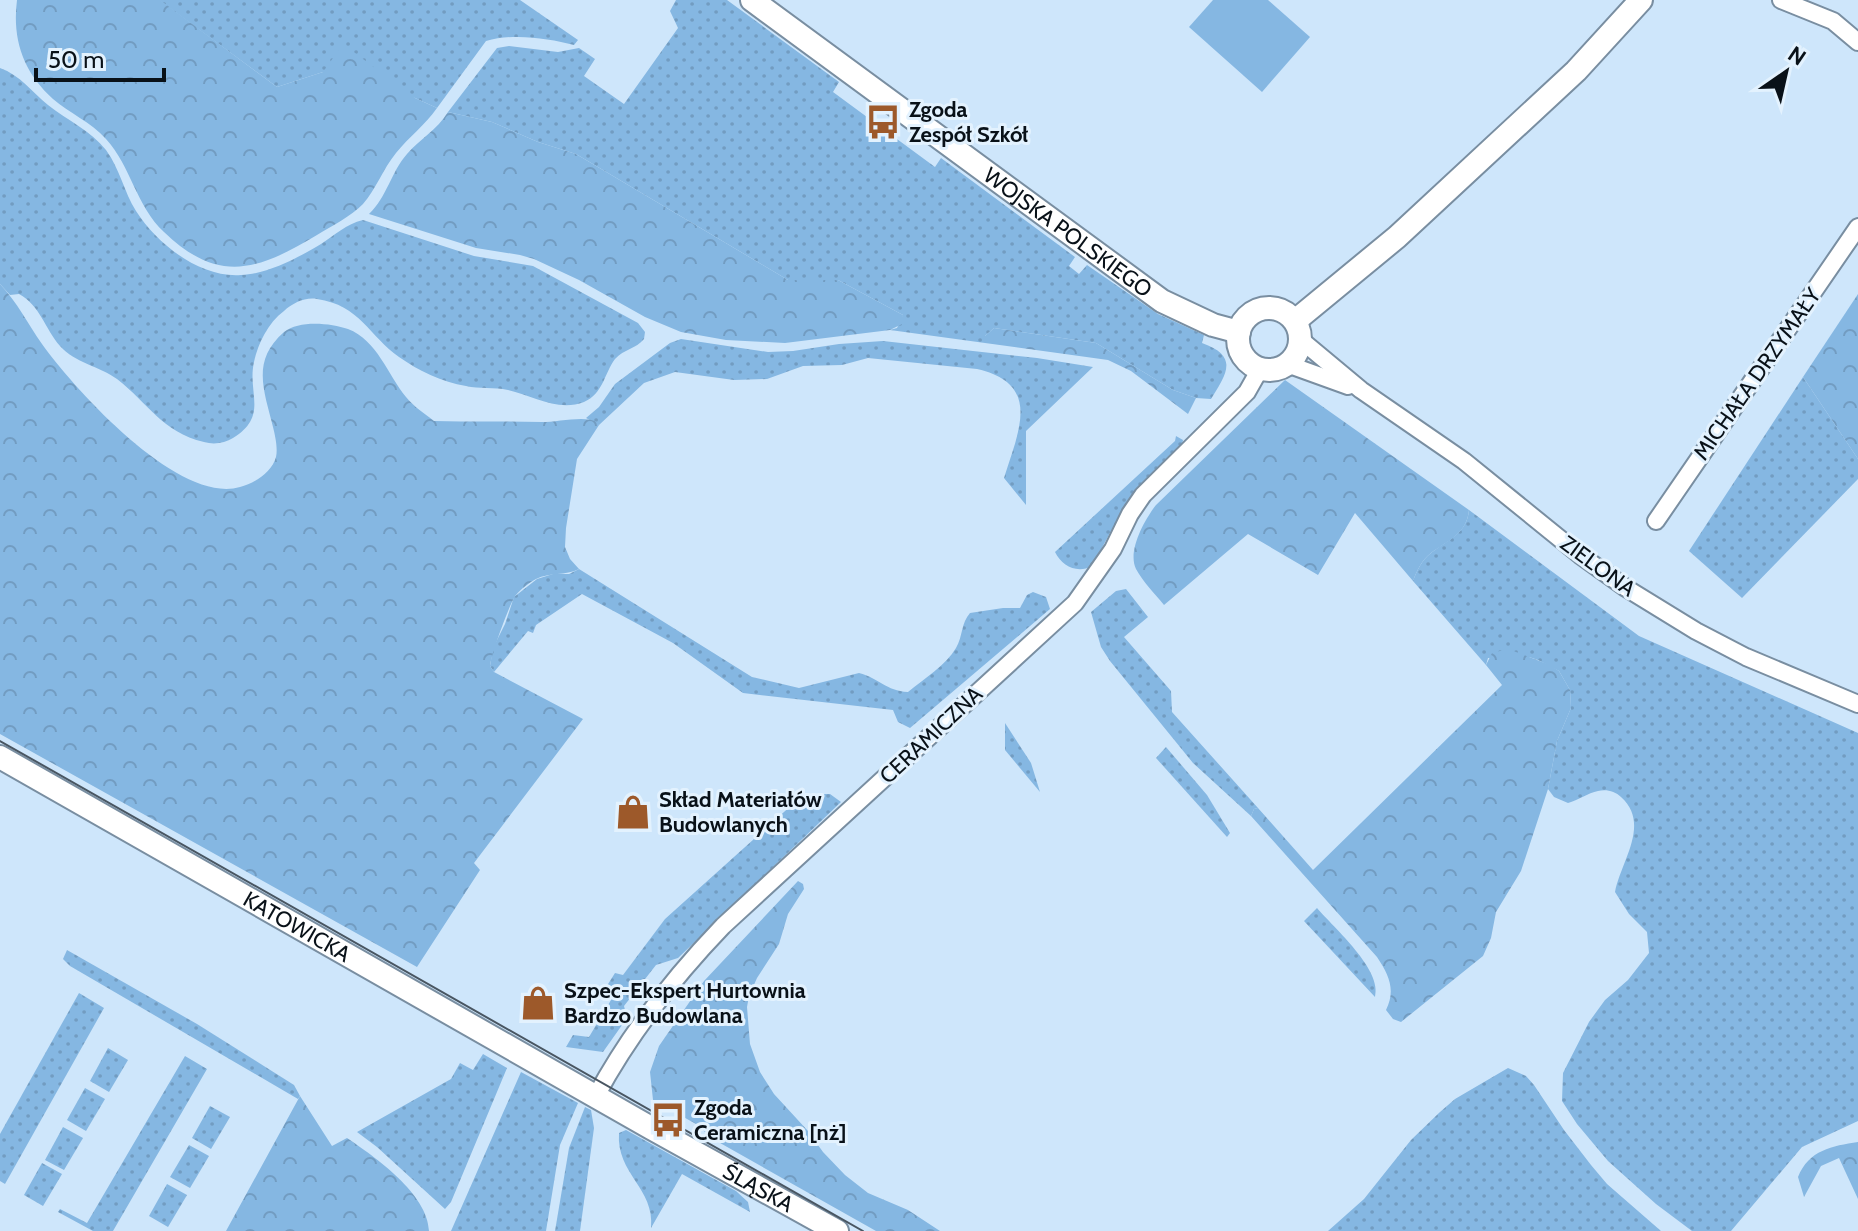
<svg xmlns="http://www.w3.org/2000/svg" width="1858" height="1231" font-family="Cabin,sans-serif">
<defs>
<pattern id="grass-dots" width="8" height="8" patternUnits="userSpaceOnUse" patternTransform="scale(2)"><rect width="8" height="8" fill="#85b7e2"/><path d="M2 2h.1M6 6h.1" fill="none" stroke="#729cc1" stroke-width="1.8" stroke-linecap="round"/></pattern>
<pattern id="forest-crowns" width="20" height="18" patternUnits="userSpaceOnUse" patternTransform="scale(2)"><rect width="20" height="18" fill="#85b7e2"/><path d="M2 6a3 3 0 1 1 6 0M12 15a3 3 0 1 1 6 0" fill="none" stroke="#729cc1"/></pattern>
</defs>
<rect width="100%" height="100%" fill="#cee6fb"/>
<g fill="url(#grass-dots)">
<path d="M159,0H520L578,40L574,45C548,38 513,33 486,41L437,108L415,98L323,72L277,87Z"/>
<path d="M676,0H727L839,82L833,92L935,167L941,158L1075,257L1069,266L1079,274L1087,265L1158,314L1204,335L1202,343C1238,356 1228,372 1211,399L1196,398L1173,390L1096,343L994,328L985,336V343L890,330L897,328L903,315L838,280H788L576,154L538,142L492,122L448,112L497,48L509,46L558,52L579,48L595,59L584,76L624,104L678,28L670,11Z"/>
<path d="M0,68C20,75 32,92 48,105C67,120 91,131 106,150C120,169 124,192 136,211C157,244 200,278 241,275C267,274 298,258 321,244C335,235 346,224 363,220L474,256L533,266L638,323L645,332L644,339C636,349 624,349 615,359C604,374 603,394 584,402C558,412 533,396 508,390C494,387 479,389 466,386C442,382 419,371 399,357C370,337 360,305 317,299C305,297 293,303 284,311C268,323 258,343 254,362C247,393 269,416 233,438C225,443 214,445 204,442C162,432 148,403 117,379C99,366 75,363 60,346C45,329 40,305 19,294L10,295L0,284Z"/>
<path d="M681,339L768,352L793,351L839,344L883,341L1037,358L1093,367L1026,431V505L1004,478C1018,432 1043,384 977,369L868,358L842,365L803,366L767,379L734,380L675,372L644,383L599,425L586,418L599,407L615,384L670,343Z"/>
<path d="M1803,377L1858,459V479L1742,598L1689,551Z"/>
<path d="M1176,436L1183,440L1182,445L1128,500L1092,566C1077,574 1062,566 1055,552L1175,441Z"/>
<path d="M1469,510L1639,636L1858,733V1121L1802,1147L1731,1231H1692L1656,1204L1608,1161L1577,1124L1562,1101L1563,1073L1589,1022L1605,1000L1628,980L1649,953L1647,932L1629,914L1615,892C1621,861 1651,824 1621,797C1615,791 1606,789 1598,791C1588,793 1578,800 1568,803L1554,797L1548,789L1557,741L1571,708L1570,690L1559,671L1538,660L1529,657L1488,658L1486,665L1413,581C1417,570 1422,560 1431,553C1447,540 1467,534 1469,510Z"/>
<path d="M579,569L752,677L799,688L859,673C879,678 886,691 908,692C924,679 946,665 956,648C963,636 961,623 970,613L1003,608H1020L1027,595L1033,592L1046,597L1050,609L910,728L898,722L893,710L743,693L673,643L582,594L536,625L533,633L528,631L494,672L490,666L493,648L505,624L514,597L537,579L553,574H569Z"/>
<path d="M1126,589L1148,617L1124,637L1171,691L1172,712L1258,808L1254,809L1251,816L1193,763L1110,661L1101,647L1091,612L1116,591Z"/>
<path d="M1005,723L1031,763L1040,792L1005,750Z"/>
<path d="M1166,747L1207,795L1230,833L1227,837L1156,758Z"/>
<path d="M804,794H830L841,802L678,958L656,965L624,1006L627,1018L603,1052L566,1047L573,1035L589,1037L611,1000L599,990L603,992L615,973L623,975L665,919Z"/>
<path d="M1317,908C1334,928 1383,970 1375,997L1304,921Z"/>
<path d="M67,950L197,1024L294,1085L300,1096L298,1099L70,966L63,959Z"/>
<path d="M79,993L104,1008L5,1184L0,1181V1134Z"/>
<path d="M108,1048L128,1060L109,1092L90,1081Z"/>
<path d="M483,1054L507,1068L451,1202L445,1209L377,1147L357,1132L451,1079L460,1063L473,1070Z"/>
<path d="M185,1056L207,1069L113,1231H93L58,1212L60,1209L87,1223Z"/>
<path d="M1508,1068L1526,1076L1534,1085L1564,1130L1591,1165L1607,1184L1661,1231H1328L1364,1199L1411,1140L1440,1112L1455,1099Z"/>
<path d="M521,1072L578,1103L560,1145L546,1231H451Z"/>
<path d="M85,1088L105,1099L86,1131L67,1120Z"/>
<path d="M210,1106L230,1117L211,1149L192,1138Z"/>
<path d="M585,1107L591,1110L594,1128L580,1231H555L569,1148Z"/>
<path d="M63,1127L83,1138L64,1170L45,1160Z"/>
<path d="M626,1130L736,1191L748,1202L750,1212L682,1174L651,1228C655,1188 616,1174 619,1133Z"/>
<path d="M189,1145L209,1156L190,1188L170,1177Z"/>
<path d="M42,1163L62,1174L43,1206L24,1195Z"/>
<path d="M167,1184L187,1195L168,1227L149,1216Z"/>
</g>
<g fill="url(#forest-crowns)">
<path d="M17,0H160L277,87L323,72L343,44L415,98L437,108C425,125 409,137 396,153C383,169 376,189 363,204C351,216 332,226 317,235C259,270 219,285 164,232C136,206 131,166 106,139C91,122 69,113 53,99C23,72 12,39 17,0Z"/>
<path d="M448,112L492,122L538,142L576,154L788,280H838L903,315L902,324L890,330L785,343L726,340L681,332L645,317L579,280L534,259L520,255L476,248L369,214C387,197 391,172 407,154C421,138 437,130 448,112Z"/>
<path d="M0,284C17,302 28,324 42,344C75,390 179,505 240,487C255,483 272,472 276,457C278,448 275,435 273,427C264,390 251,361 284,332C299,320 330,323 348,329C377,340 388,375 406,397C414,407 424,413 434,421C470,422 506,421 542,422C557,422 586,415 597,422L599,425L577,459L566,528L565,547L570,559L579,569C565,576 550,572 536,579C529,583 521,589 516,595C510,602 491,655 490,666L494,672L583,719L474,863L480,870L417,967L0,734Z"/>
<path d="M1858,294V459L1803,377Z"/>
<path d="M994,328L1096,343L1173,390L1196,398L1188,414L1131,371L1108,360L985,343V336Z"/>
<path d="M1285,380L1469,510C1467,534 1447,541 1431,553C1422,560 1417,570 1413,581L1355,513L1318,575L1248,534L1164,605C1155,594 1143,582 1136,569C1127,551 1145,519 1156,505Z"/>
<path d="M1508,649L1550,665L1559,671L1570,690L1571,708L1557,741L1548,789L1521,871L1496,912L1491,938L1483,956L1401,1022L1393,1019L1386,1010C1396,990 1389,975 1377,957L1251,816L1254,809L1258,808L1313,870L1502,685L1486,665L1492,653Z"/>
<path d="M798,881L803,884L804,889L788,914L779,944L757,978L749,996L747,1007L750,1044L760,1072L774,1094L808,1131L823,1152L845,1175L868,1193L908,1210L940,1231H876L713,1139L696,1124L653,1100L650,1072L659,1046L704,981Z"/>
<path d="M300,1096L332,1146L347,1138C375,1157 428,1194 429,1231H226Z"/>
<path d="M1858,1142V1199L1839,1158L1821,1166L1804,1197L1798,1177C1809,1150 1832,1146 1858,1142Z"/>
</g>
<path fill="#85b7e2" d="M1213,0H1268L1310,37L1262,92L1189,27Z"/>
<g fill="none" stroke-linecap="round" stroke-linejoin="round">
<g stroke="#798ea1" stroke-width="20">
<g id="street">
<path d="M1781,0L1833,21L1858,42"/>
<path d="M1301,340L1361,390L1464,461L1580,555L1626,588L1696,631L1746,657L1858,704"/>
<path d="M1287,364L1348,386"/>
<path d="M1656,521L1858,227"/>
<path d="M596,1096C630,1033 674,977 723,926L1075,603L1113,549L1130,514L1143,495L1247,392L1260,369"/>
</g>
</g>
<g stroke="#798ea1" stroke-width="26">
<g id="secondary">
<path id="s1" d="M752,0L1162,301L1213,325L1239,332"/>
<circle cx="1269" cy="339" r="31"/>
<path d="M1295,321L1397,237L1576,71L1641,0"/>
<path id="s2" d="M0,757L651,1128L837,1231"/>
</g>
</g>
<use href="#street" stroke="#fff" stroke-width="16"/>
<use href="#secondary" stroke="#fff" stroke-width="22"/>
<path stroke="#495662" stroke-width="2" d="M0,741L863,1231"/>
</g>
<defs>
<g id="bus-bare" transform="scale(2.76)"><path d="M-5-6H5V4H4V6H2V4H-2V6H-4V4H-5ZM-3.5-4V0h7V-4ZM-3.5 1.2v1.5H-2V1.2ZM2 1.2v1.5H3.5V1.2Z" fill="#9d592a" stroke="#e3f2fe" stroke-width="2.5" paint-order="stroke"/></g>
<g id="shop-bare" transform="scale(2.76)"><path d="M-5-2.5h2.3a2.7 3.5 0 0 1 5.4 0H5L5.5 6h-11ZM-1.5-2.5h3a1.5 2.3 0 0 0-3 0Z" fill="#9d592a" stroke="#e3f2fe" stroke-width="2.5" paint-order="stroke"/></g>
</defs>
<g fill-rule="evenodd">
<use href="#bus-bare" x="883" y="122"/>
<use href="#shop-bare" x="633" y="812"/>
<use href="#shop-bare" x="538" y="1003"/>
<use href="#bus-bare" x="668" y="1120"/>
</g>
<g text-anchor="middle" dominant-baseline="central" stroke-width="6" stroke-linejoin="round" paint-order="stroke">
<g font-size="22" font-weight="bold" fill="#091118" stroke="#e3f2fe" text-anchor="start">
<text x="909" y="109">Zgoda<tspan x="909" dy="25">Zespół Szkół</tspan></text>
<text x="659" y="799">Skład Materiałów<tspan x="659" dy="25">Budowlanych</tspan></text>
<text x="564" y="990">Szpec-Ekspert Hurtownia<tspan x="564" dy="25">Bardzo Budowlana</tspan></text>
<text x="694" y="1107">Zgoda<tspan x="694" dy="25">Ceramiczna [nż]</tspan></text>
</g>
<g font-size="22" fill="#091118" stroke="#e3f2fe">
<text stroke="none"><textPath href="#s1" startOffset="392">WOJSKA POLSKIEGO</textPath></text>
<text transform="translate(1757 374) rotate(-55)">MICHAŁA DRZYMAŁY</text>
<text transform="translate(1598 566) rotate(36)">ZIELONA</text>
<text transform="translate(931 735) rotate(-43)">CERAMICZNA</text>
<text stroke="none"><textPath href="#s2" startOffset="342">KATOWICKA</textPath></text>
<text stroke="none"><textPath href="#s2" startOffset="872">ŚLĄSKA</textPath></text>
</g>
</g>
<g transform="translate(1786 72) rotate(34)" stroke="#e3f2fe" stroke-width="6" paint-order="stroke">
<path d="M0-6L14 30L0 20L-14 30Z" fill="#091118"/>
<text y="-12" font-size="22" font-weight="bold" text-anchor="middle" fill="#091118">N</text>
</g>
<path d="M36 68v12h128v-12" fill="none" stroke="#091118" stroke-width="4"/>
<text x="48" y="68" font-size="24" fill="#091118" stroke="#e3f2fe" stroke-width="6" paint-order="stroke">50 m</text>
</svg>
